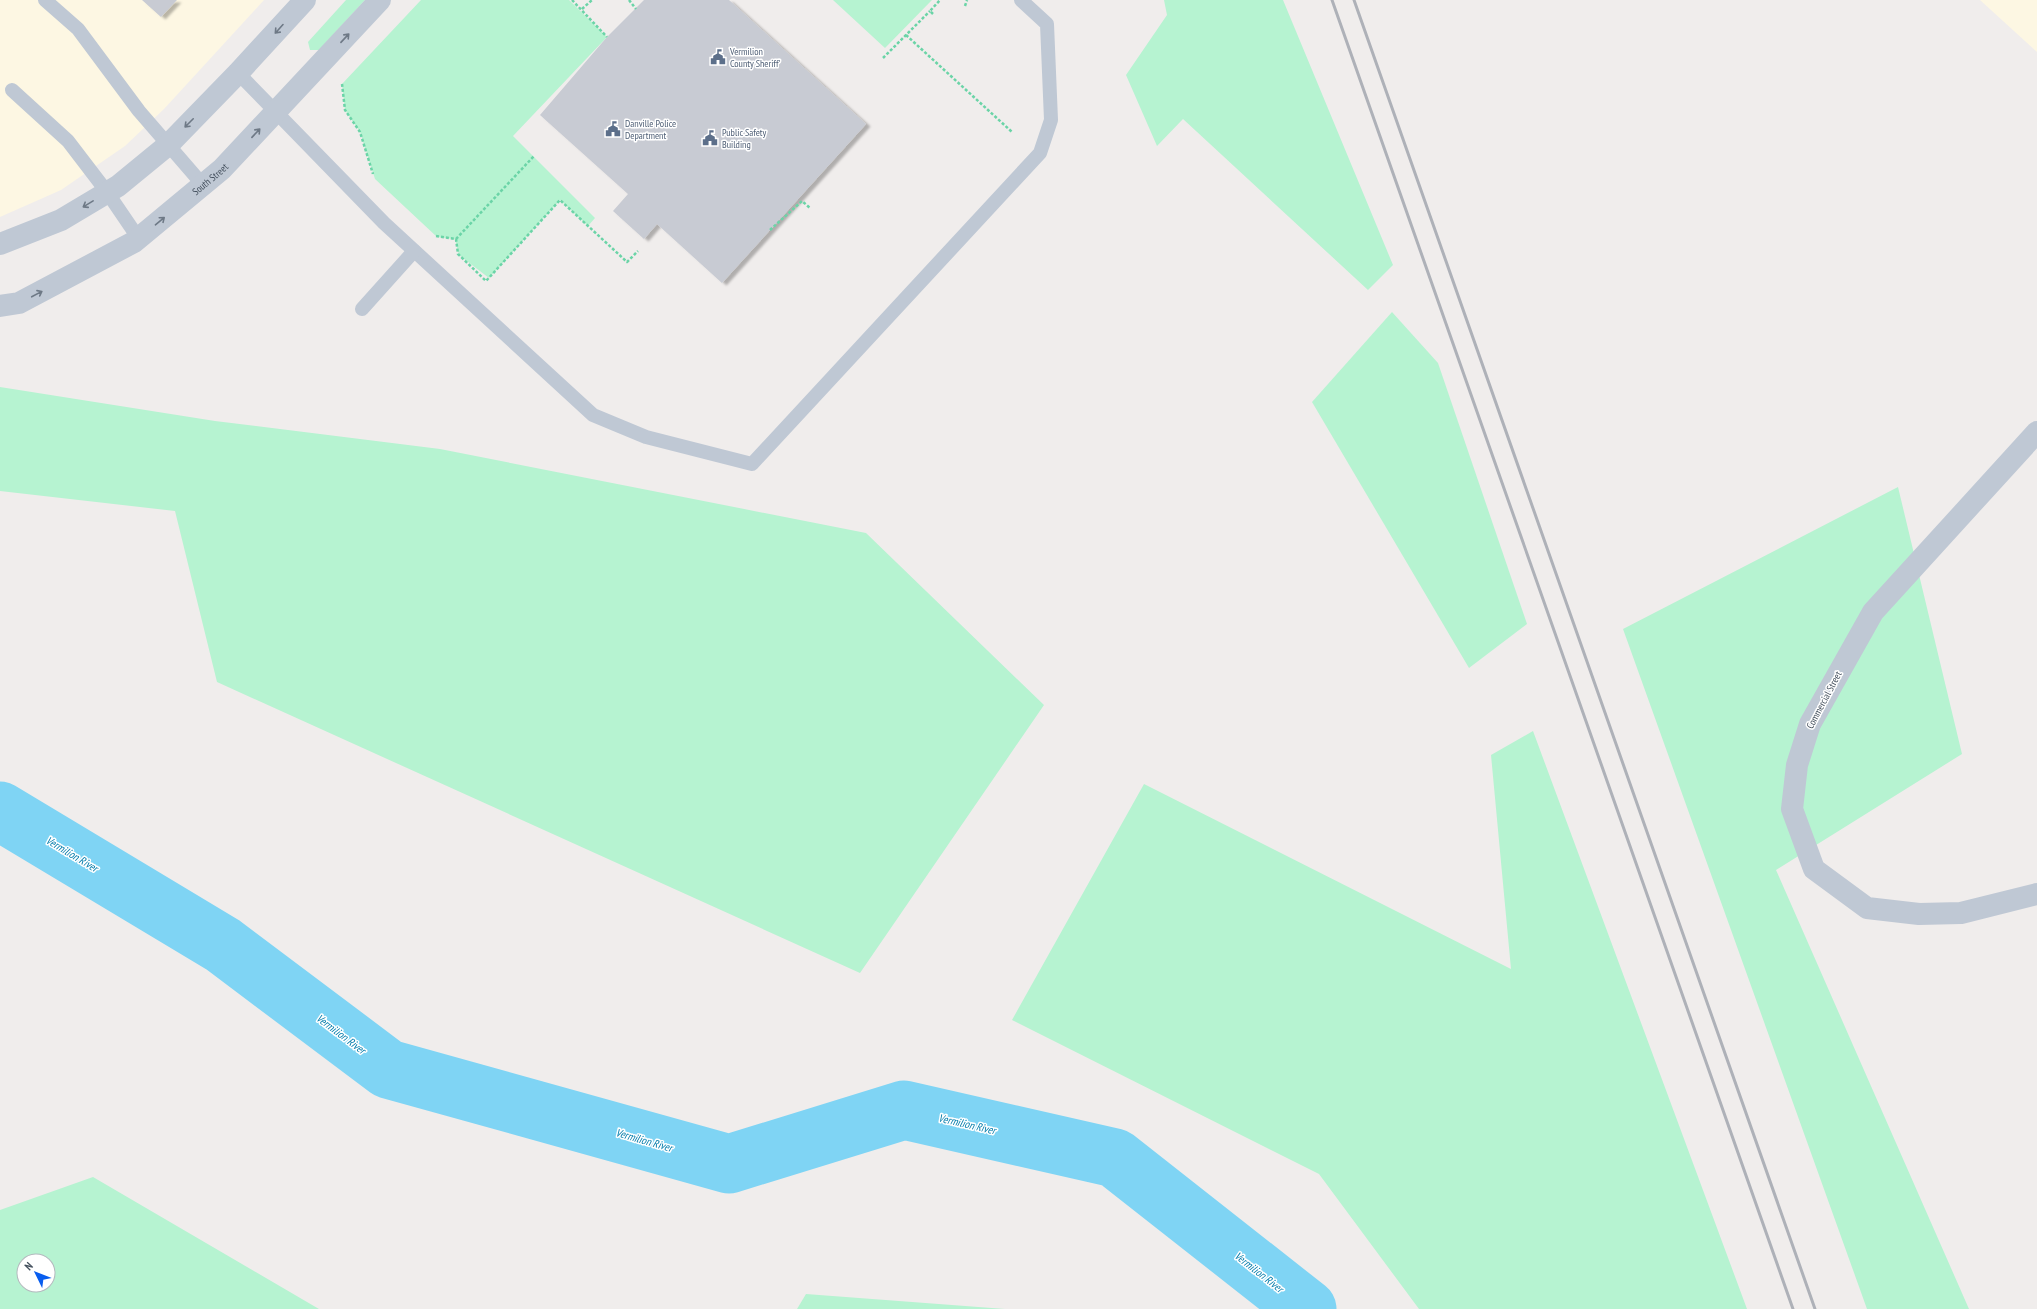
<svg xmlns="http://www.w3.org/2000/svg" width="2037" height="1309" font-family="'PT Sans Narrow',sans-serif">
<defs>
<filter id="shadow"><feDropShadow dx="4.5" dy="2.5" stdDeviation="1" flood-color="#0004"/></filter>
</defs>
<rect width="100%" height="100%" fill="#f0edec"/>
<g fill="#fdf7e3">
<path d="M0,0H264L164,109L125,146L61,190L0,217Z"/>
<path d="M1980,0H2037V52Z"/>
</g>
<g fill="#b6f3d1" fill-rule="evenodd">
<path d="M346,0H365L319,50H310L308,42Z"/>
<path d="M421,0H569L607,37L513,136L595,218L588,226L560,200L489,278L459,255L455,239L437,237L375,179L360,132L345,110L342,84Z"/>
<path d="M833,0H932L885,48Z"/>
<path d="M1164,0H1283L1393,265L1368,290L1183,119L1157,146L1126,75L1167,15Z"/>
<path d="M1392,312L1438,363L1527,624L1469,668L1312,402Z"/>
<path d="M0,387L215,421L440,449L866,533L1044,705L860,973L217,682L175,511L0,491Z"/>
<path d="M1898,487L1962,754L1776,870L1969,1309H1867L1623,629Z"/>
<path d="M1533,731L1747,1309H1419L1319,1174L1012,1020L1144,784L1511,969L1491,755Z"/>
<path d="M93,1177L319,1309H0V1210ZM24,1261H48V1285H24Z"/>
<path d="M806,1294L1005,1309H797Z"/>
</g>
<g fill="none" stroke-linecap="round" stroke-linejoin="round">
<path stroke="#7fd4f4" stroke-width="59" d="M0,811L223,945L388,1069L729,1164L904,1110L1115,1158L1307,1309"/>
</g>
<g fill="#c8cbd3" filter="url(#shadow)">
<path d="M142,0H177L161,17Z"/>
<path d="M644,0H729L866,124L722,283L657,224L644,239L613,211L628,194L540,115L607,37Z"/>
</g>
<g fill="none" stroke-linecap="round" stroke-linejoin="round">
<g stroke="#6bd4a7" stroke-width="2.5" stroke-dasharray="3 2" stroke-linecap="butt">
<path d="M572,0L607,37"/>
<path d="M629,0L636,9"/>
<path d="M965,6L967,0"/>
<path d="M582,9L592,0"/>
<path d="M933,14L930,11L940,0"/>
<path d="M906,35L1012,132"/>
<path d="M883,58L930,11"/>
<path d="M342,84L345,110L360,132L373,174"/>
<path d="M770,230L802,201L810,208"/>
<path d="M436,236L456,239L458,254L486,281L560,200L627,262L638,251"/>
<path d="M456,239L534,156"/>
</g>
<g stroke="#bfc8d4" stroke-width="14">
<path d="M45,0L78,29L139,111L203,185"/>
<path d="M238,73L384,223L593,415L646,437L752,464L1040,153L1051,120L1047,24L1021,0"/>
<path d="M12,90L68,141L107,192L139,239"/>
<path d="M362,309L414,251"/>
</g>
<g stroke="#bfc8d4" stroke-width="22">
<path d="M0,244L61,220L118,186L168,145L238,73L305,0"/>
<path id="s1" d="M0,306L19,303L134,242L222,169L380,0"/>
<path d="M2037,432L1873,612L1810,724L1797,765L1792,809L1814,869L1867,908L1919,914L1961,913L2037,894"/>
</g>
<g stroke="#aeb1b8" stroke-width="3">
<path d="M1332,0C1487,436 1639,873 1793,1309"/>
<path d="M1354,0L1815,1309"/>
</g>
</g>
<defs><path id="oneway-shaft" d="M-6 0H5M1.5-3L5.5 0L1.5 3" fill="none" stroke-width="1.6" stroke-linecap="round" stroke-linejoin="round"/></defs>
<g stroke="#6e7986">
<use href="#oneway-shaft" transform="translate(279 29) rotate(132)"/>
<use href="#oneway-shaft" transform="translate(345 38) rotate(-47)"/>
<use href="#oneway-shaft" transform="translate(189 123) rotate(135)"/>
<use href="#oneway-shaft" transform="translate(256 133) rotate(-47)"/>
<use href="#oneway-shaft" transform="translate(88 204) rotate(149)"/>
<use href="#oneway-shaft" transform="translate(160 221) rotate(-40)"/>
<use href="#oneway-shaft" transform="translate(37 294) rotate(-28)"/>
</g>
<defs>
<g id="civic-bare" transform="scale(1.2)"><path d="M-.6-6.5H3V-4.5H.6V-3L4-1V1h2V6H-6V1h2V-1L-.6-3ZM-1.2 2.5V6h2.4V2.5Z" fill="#5c6f8a" stroke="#fff" stroke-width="2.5" paint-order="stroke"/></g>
</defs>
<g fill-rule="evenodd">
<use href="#civic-bare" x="718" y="57"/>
<use href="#civic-bare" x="613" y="129"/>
<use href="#civic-bare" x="710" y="138"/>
</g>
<g text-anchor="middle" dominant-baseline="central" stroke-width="3" stroke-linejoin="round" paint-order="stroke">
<g font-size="10" fill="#4e5e75" stroke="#fff" text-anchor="start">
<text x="730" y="51">Vermilion<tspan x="730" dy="12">County Sheriff'</tspan></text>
<text x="625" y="123">Danville Police<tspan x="625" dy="12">Department</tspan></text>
<text x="722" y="132">Public Safety<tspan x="722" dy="12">Building</tspan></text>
</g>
<g font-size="10" fill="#434f5c" stroke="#fff">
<text stroke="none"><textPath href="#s1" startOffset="248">South Street</textPath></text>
<text transform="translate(1824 700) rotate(-62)">Commercial Street</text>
</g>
<g font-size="11" font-style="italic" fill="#017baa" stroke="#fff">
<text transform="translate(72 854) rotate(31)">Vermilion River</text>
<text transform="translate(341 1034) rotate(37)">Vermilion River</text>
<text transform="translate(967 1124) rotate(13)">Vermilion River</text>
<text transform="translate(644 1140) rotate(16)">Vermilion River</text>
<text transform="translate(1259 1272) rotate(38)">Vermilion River</text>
</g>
</g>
<g transform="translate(36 1273) rotate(313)"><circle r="19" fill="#ffffff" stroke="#b4b9be"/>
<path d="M0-3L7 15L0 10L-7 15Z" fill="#085def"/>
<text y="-6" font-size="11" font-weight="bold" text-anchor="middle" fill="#434f5c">N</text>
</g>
</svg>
